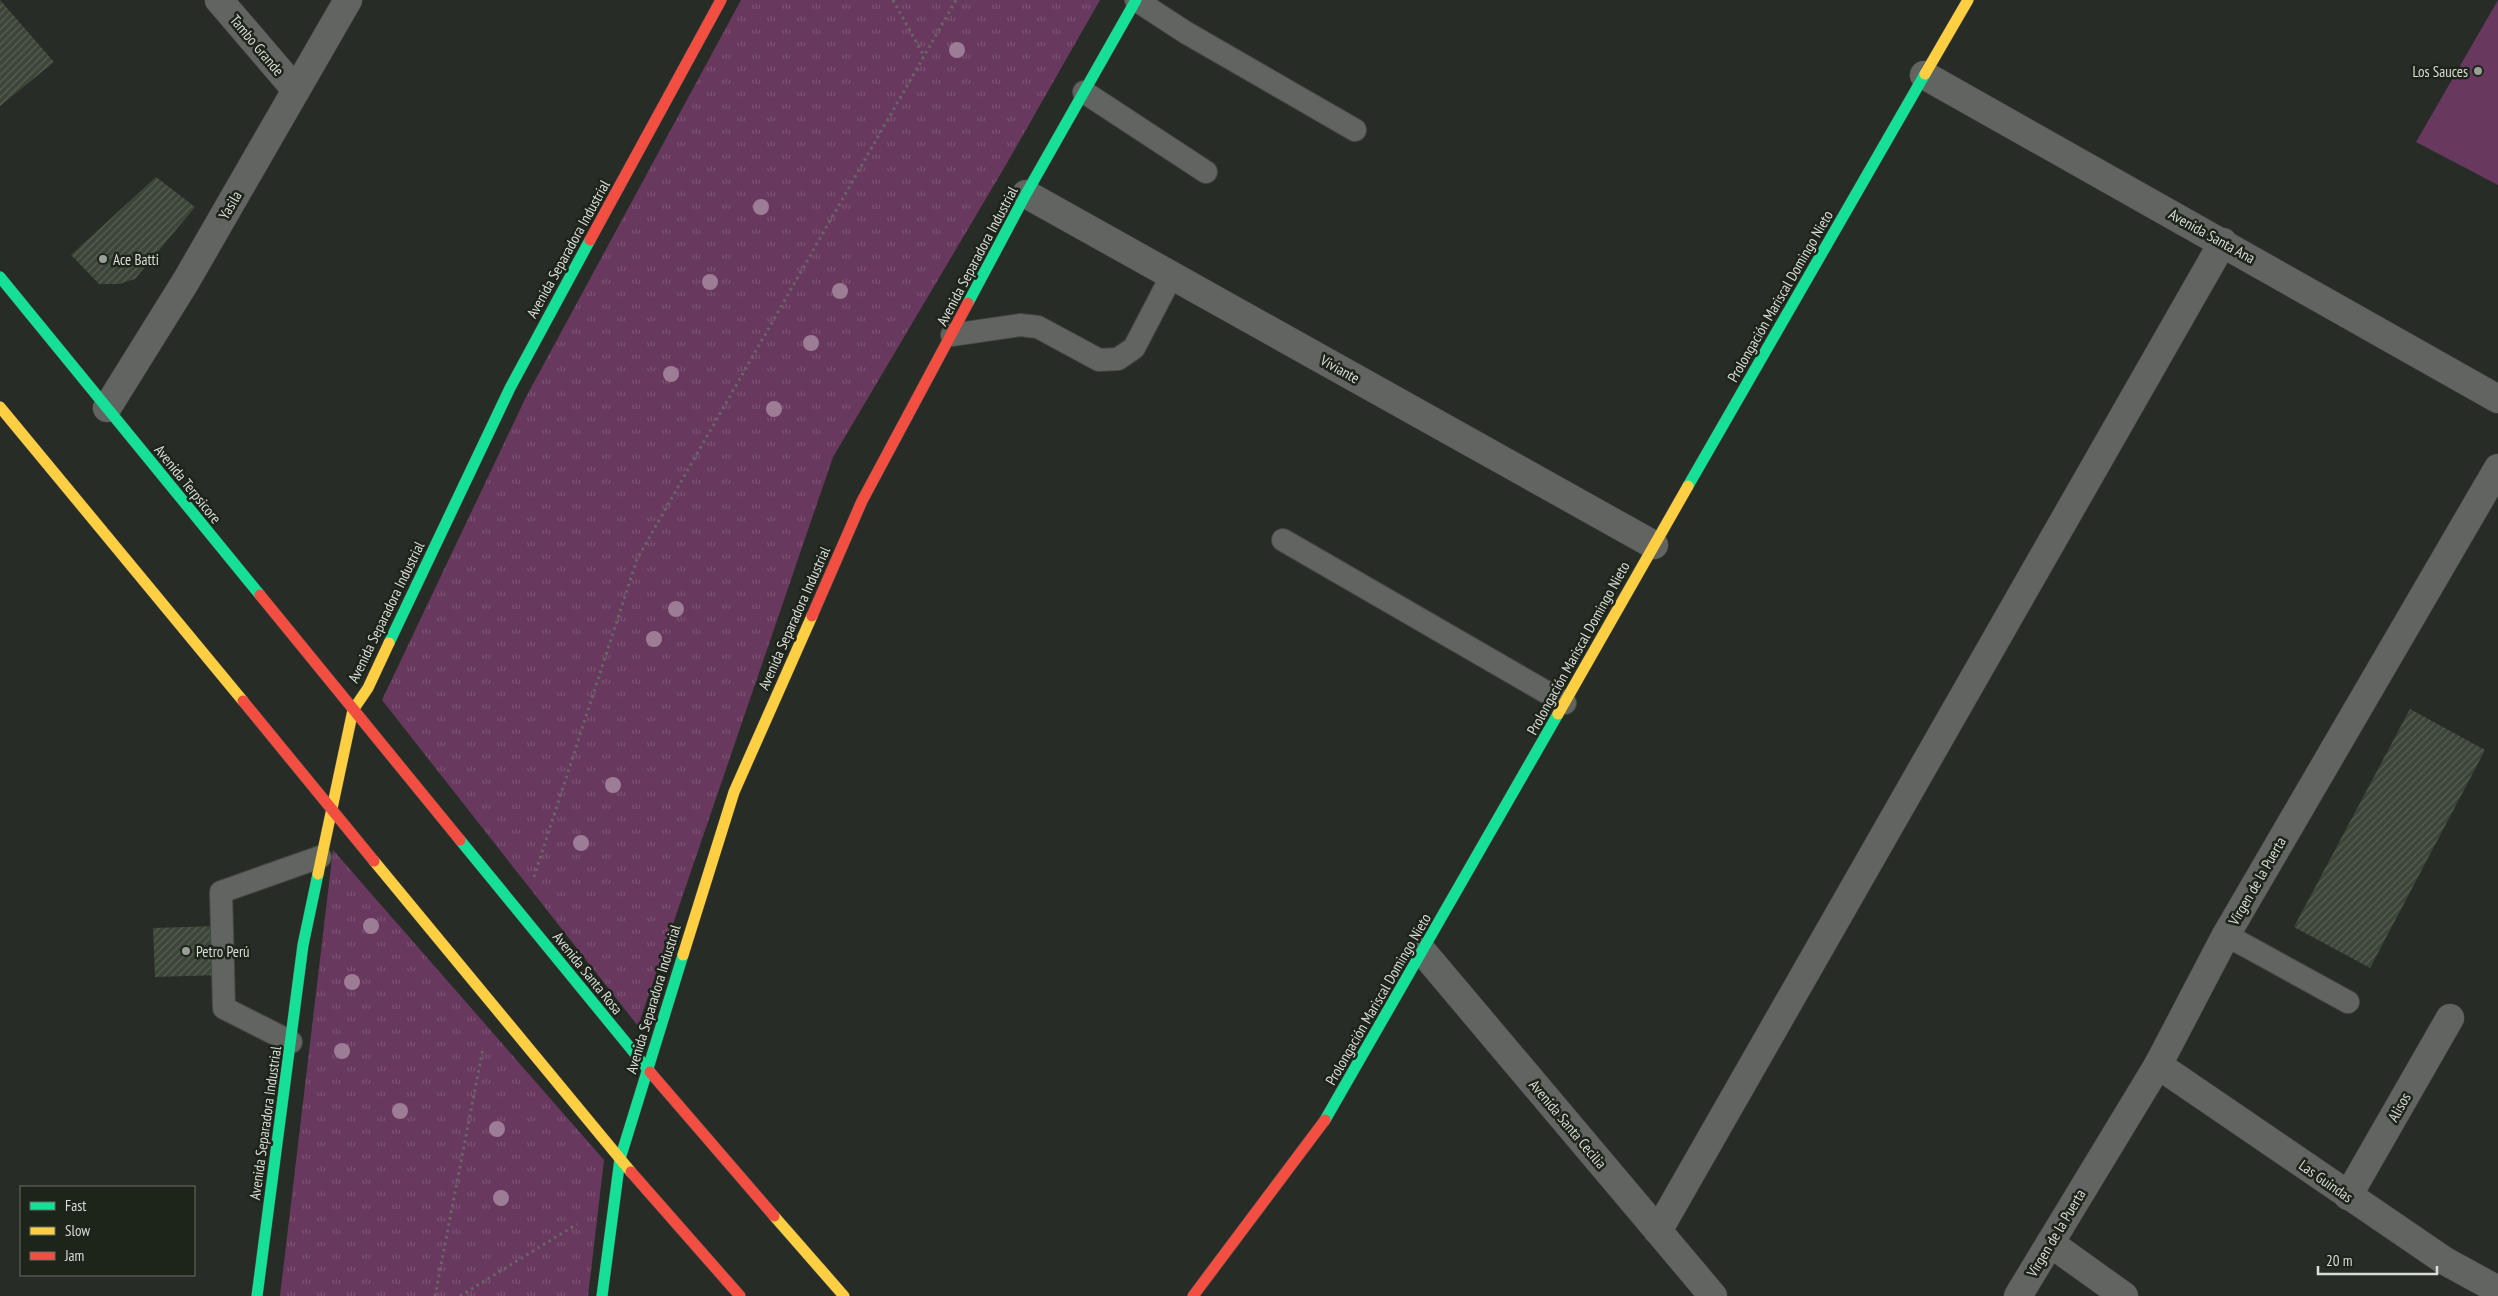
<svg xmlns="http://www.w3.org/2000/svg" width="2498" height="1296" font-family="'PT Sans Narrow',sans-serif">
<defs>
<pattern id="grass-tufts" width="24" height="20" patternUnits="userSpaceOnUse" patternTransform="scale(1.25)"><rect width="24" height="20" fill="#68385e"/><path d="M3 7l-1-3M5 7V3M7 7l1-3M15 17l-1-3M17 17v-4M19 17l1-3" fill="none" stroke="#7d5474"/></pattern>
<pattern id="building-hatch" width="6" height="6" patternUnits="userSpaceOnUse" patternTransform="scale(1.25)"><rect width="6" height="6" fill="#3c4638"/><path d="M-1 1l2-2M0 6l6-6M5 7l2-2" fill="none" stroke="#576054"/></pattern>
</defs>
<rect width="100%" height="100%" fill="#282c26"/>
<g fill="url(#grass-tufts)">
<path d="M741,0H1100L1007,163L833,457L638,1026L382,700L526,397Z"/>
<path d="M333,850L604,1160L588,1296H280Z"/>
</g>
<path fill="#68385e" d="M2498,0V185L2416,142Z"/>
<g fill="url(#building-hatch)">
<path d="M0,0L54,62L0,106Z"/>
<path d="M156,177L195,207L135,279L119,284H99L71,255Z"/>
<path d="M2410,709L2485,750L2370,968L2294,927Z"/>
<path d="M218,926L219,975L155,977L153,928Z"/>
</g>
<g fill="none" stroke-linecap="round" stroke-linejoin="round">
<g stroke="#454843" stroke-width="24">
<g id="lane">
<path d="M1136,0L1185,32L1355,130"/>
<path d="M1084,92L1206,172"/>
<path d="M952,335L1020,325L1038,327L1099,360L1118,359L1134,348L1172,275"/>
<path d="M1283,540L1565,703"/>
<path d="M2226,935L2348,1002"/>
<path d="M291,1042L224,1008L221,892L320,857"/>
</g>
</g>
<g stroke="#454843" stroke-width="29">
<g id="street">
<path d="M219,0L296,90"/>
<path d="M1924,75L2498,399"/>
<path d="M1026,194L1654,545"/>
<path d="M107,408L186,281L348,0"/>
<path d="M1423,952L1713,1296"/>
<path d="M2158,1065L2445,1261L2498,1290"/>
<path d="M2348,1196L2450,1018"/>
<path d="M1658,1231L2223,242"/>
<path d="M2050,1243L2124,1296"/>
<path d="M2018,1296L2158,1065L2226,935L2498,468"/>
</g>
</g>
<g stroke="#454843" stroke-width="12">
<g id="fast">
<path d="M0,277L260,595"/>
<path d="M968,303L1026,194L1136,0"/>
<path d="M1688,486L1925,74"/>
<path d="M389,643L510,388L590,240"/>
<path d="M460,840L650,1072"/>
<path d="M1325,1120L1558,714"/>
<path d="M257,1296L303,945L318,874"/>
<path d="M602,1296L620,1159L683,955"/>
</g>
</g>
<g stroke="#454843" stroke-width="12">
<g id="slow">
<path d="M1925,74L1968,0"/>
<path d="M0,407L243,701"/>
<path d="M1558,714L1688,486"/>
<path d="M374,861L631,1172"/>
<path d="M318,874L353,710L368,688L389,643"/>
<path d="M683,955L734,792L812,616"/>
<path d="M774,1216L844,1296"/>
</g>
</g>
<g stroke="#454843" stroke-width="12">
<g id="jam">
<path d="M590,240L721,0"/>
<path d="M260,595L460,840"/>
<path d="M812,616L862,501L968,303"/>
<path d="M243,701L374,861"/>
<path d="M650,1072L774,1216"/>
<path d="M631,1172L740,1296"/>
<path d="M1193,1296L1325,1120"/>
</g>
</g>
<g stroke="#666865" stroke-width="3" stroke-dasharray="2.5 4" stroke-linecap="butt">
<path d="M893,0L924,56"/>
<path d="M534,877L637,559L956,0"/>
<path d="M435,1296L483,1048"/>
<path d="M460,1296L577,1224"/>
</g>
<use href="#lane" stroke="#616460" stroke-width="22"/>
<use href="#street" stroke="#616460" stroke-width="28"/>
<use href="#fast" stroke="#16e098" stroke-width="11"/>
<use href="#slow" stroke="#ffcf43" stroke-width="11"/>
<use href="#jam" stroke="#f24e42" stroke-width="11"/>
</g>
<g fill="#9d7d95">
<circle cx="957" cy="50" r="8"/>
<circle cx="761" cy="207" r="8"/>
<circle cx="710" cy="282" r="8"/>
<circle cx="840" cy="291" r="8"/>
<circle cx="811" cy="343" r="8"/>
<circle cx="671" cy="374" r="8"/>
<circle cx="774" cy="409" r="8"/>
<circle cx="676" cy="609" r="8"/>
<circle cx="654" cy="639" r="8"/>
<circle cx="613" cy="785" r="8"/>
<circle cx="581" cy="843" r="8"/>
<circle cx="371" cy="926" r="8"/>
<circle cx="352" cy="982" r="8"/>
<circle cx="342" cy="1051" r="8"/>
<circle cx="400" cy="1111" r="8"/>
<circle cx="497" cy="1129" r="8"/>
<circle cx="501" cy="1198" r="8"/>
</g>
<g fill="#9a9f98" stroke="#1d241a" stroke-width="2">
<circle cx="2478" cy="71" r="5"/>
<circle cx="103" cy="259" r="5"/>
<circle cx="186" cy="951" r="5"/>
</g>
<g text-anchor="middle" dominant-baseline="central" stroke-width="5" stroke-linejoin="round" paint-order="stroke">
<g font-size="15" fill="#d8ddd6" stroke="#1d241a">
<text transform="translate(257 45) rotate(50)">Tambo Grande</text>
<text transform="translate(230 205) rotate(-60)">Yasila</text>
<text transform="translate(2212 236) rotate(29)">Avenida Santa Ana</text>
<text transform="translate(568 249) rotate(-61)">Avenida Separadora Industrial</text>
<text transform="translate(977 256) rotate(-62)">Avenida Separadora Industrial</text>
<text transform="translate(1780 296) rotate(-60)">Prolongación Mariscal Domingo Nieto</text>
<text transform="translate(1340 369) rotate(29)">Viviante</text>
<text transform="translate(188 484) rotate(51)">Avenida Terpsicore</text>
<text transform="translate(386 612) rotate(-64)">Avenida Separadora Industrial</text>
<text transform="translate(794 618) rotate(-66)">Avenida Separadora Industrial</text>
<text transform="translate(1578 648) rotate(-61)">Prolongación Mariscal Domingo Nieto</text>
<text transform="translate(2257 881) rotate(-60)">Virgen de la Puerta</text>
<text transform="translate(588 973) rotate(51)">Avenida Santa Rosa</text>
<text transform="translate(653 999) rotate(-73)">Avenida Separadora Industrial</text>
<text transform="translate(1378 999) rotate(-60)">Prolongación Mariscal Domingo Nieto</text>
<text transform="translate(2399 1107) rotate(-60)">Alisos</text>
<text transform="translate(265 1123) rotate(-82)">Avenida Separadora Industrial</text>
<text transform="translate(1568 1124) rotate(50)">Avenida Santa Cecilia</text>
<text transform="translate(2326 1181) rotate(35)">Las Guindas</text>
<text transform="translate(2056 1233) rotate(-59)">Virgen de la Puerta</text>
</g>
<g font-size="15" fill="#d8ddd6" stroke="#1d241a" text-anchor="start">
<text x="2468" y="71" text-anchor="end">Los Sauces</text>
<text x="113" y="259">Ace Batti</text>
<text x="196" y="951">Petro Perú</text>
</g>
</g>
<rect x="20" y="1186" width="175" height="90" fill="#1d241a" stroke="#686e65"/>
<rect x="30" y="1202" width="25" height="8" fill="#16e098" stroke="#686e65"/>
<text x="65" y="1211" font-size="15" fill="#d8ddd6">Fast</text>
<rect x="30" y="1227" width="25" height="8" fill="#ffcf43" stroke="#686e65"/>
<text x="65" y="1236" font-size="15" fill="#d8ddd6">Slow</text>
<rect x="30" y="1252" width="25" height="8" fill="#f24e42" stroke="#686e65"/>
<text x="65" y="1261" font-size="15" fill="#d8ddd6">Jam</text>
<path d="M2318 1266v8h119v-8" fill="none" stroke="#d8ddd6" stroke-width="2.5"/>
<text x="2326" y="1266" font-size="15" fill="#d8ddd6" stroke="#1d241a" stroke-width="4" paint-order="stroke">20 m</text>
</svg>
